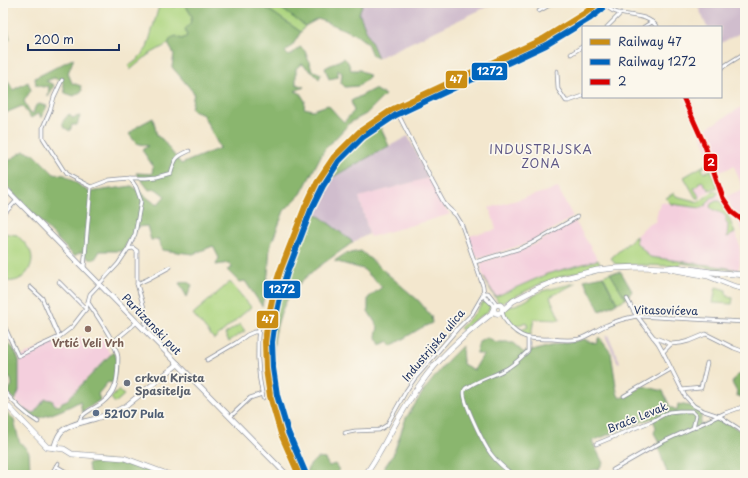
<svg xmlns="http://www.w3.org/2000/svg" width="748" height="478" font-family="'Playpen Sans',sans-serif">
<rect width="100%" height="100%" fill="#fbf7ec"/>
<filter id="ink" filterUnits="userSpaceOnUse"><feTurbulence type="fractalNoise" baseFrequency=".025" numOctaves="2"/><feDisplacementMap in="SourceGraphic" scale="8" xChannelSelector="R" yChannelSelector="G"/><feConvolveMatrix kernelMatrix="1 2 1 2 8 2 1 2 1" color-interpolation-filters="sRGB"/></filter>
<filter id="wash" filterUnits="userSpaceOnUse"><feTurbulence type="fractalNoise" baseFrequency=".012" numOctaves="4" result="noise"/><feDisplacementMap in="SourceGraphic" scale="16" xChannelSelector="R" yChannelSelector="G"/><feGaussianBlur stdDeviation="0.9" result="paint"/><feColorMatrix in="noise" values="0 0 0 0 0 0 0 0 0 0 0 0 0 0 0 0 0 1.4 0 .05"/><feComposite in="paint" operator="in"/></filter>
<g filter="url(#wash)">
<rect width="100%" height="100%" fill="#f3e7ce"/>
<g fill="#f4cfdd">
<path d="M745,105V251L741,238L745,235L730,207L727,196L743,189L734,166L717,173L700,132Z"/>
<path d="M428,178L446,209L451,214L370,237L359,197Z"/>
<path d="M703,181L710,191L700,198L694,188L699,185L698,183Z"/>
<path d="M558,188L573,217L531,242L490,255L481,258L477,257L475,254L468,236L496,230L491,211H490L489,208Z"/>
<path d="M718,192L724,206L720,201L714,202L721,212L726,217V223H728L727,237L735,233L738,239L740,250V263L738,270L722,267L650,257L636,242V236L649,223L655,222L660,202L701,208L706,205L711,198L718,194Z"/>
<path d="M575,221L598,260L547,274L500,296H495L484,278L481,269V264L483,262L521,250L533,245Z"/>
<path d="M101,335L110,354L66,400L30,414L17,402L20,357L56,341L62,348L76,350L80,336L92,343Z"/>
</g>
<g fill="#d0bdcd">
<path d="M363,3H495L378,58L359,13Z"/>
<path d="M700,3H745V38L742,32L721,43V27H707L697,4Z"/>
<path d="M408,136L428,178L359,197L369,234L353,242L309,208L320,184Z"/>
<path d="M608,335L620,362L618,363L605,336Z"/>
</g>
<g fill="#add580" stroke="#64826f">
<path d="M167,3L175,7L179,3H184L192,16L187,36L182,39L171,38L168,44L148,55L130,70L129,65L136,61L147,48L159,6Z"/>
<path d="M259,3H274L305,26L301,32Z"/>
<path d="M708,163V164L702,168L704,173L711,170L718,187L709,190L702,181L698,183L699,185L694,188L700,198H696L684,177Z"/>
<path d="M714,191L718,192L716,196L711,198L706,205L701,208L671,204L666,198L674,193L676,196L699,202Z"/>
<path d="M716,201H720L724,206L735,233L727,237L728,224L726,223V217C722,211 714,212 710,207L711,204Z"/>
<path d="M3,233L17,235C21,239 29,247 31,253C35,265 25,280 13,281C10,282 6,281 3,280Z"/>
<path d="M636,236V242L650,257L722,267L738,270L711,268L681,263L680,265L670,266L615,264L611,258Z"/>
<path d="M598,260L601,266L559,277L538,285L502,303L498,302L484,278L495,296H497L547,274Z"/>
<path d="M610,273L626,299L617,303L603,276Z"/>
<path d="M230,282L251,307L214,339L193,314Z"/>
<path d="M576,283L550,297L560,320L534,319L531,335L521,332L517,330L520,329L521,330L528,327L526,322L514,327L504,314V312L509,307L523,302L542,291Z"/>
<path d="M716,287L726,290V294L728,295V297L733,298L732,304L713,303Z"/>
<path d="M484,302H488L490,307C488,314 481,315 475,320C470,323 466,327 463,331L460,328L476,312L482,303Z"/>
<path d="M240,324L245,331L229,341L225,334Z"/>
<path d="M119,390L124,395L115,403L111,398Z"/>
</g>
<g fill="#8ab66e" stroke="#527266">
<path d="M184,3H259L301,32L292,46L285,52L289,56L300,47L305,51L312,70L321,74L319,79L313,73L302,64L296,68V84L304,87L295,91L300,93L305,101L304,108L313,110L328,105L337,115L344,122L354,111L351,101L374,89L385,95L366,114L351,122L324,150L301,194L284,211L270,247L268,274L262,306L245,281L239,282L227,270L232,268L229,263L216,265L219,258L213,246L193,254L162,250L158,239L151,240L147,226L138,227L129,239L123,251H100L95,259H89L81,252L74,256L3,183V164L24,151L34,154L54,174L65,175L89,192L132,186L157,205L165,196L156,189L149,190L136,173L152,174L153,166L142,150L148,146L136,143L129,134L138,126L153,118L157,136L162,139L181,164L220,148L203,115L191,109L194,93L172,67L174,54L168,44L171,38L176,36L182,39L187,36L185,29L190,24L192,16Z"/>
<path d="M274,3H363L359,13L378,58L372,55L367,43L355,34L318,19L305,26Z"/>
<path d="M3,10L10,39L3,43Z"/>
<path d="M74,58L68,73L72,83L81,86L82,91L74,96L65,93L63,82L54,78L46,81L54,85L48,97L49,86L43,87L36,85L35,78Z"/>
<path d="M344,58L348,62L351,70H360L370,76L359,86L345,87L341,83L342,73L338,70V77L329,79L325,68Z"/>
<path d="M3,65V73L13,90L28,82L31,90L24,101L30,113L33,114L35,107L39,104L47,106L41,118L39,113L31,118L22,106L3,114Z"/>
<path d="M69,114L72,118L80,116L77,125H72L70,131L63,127V121Z"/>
<path d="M378,122L389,146L320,184C329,169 338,155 350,143C358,134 368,129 378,122Z"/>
<path d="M309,208L353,242C335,256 314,268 299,284C272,312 272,353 272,389L268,371V328L273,297L300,226Z"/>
<path d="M361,251L419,301L431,316L432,323L421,328L391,346L388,341L380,345L376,336L378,327L368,311V298L382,287L363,269L334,261L345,254Z"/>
<path d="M621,272L632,291L626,299L610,273Z"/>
<path d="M603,276L617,303L600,311L584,280Z"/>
<path d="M187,282L192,285L187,297L179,283Z"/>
<path d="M599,337L611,353L617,392L618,395L620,398L623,397L643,386L663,391L670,407L677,410L678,404L690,406L702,412L700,426L719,418L739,430L745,436V459L741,468V475H668L657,444L659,442L654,433L656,427L652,418L592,441L603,463L598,470C593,469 589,471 585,475H379L393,455L406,418L425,389L449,359L462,346L463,364L474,370L483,355L476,353L479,342L487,338L496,343H513L524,353L566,342H572L584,339L596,344Z"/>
<path d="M3,342H6L13,348L19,360V391L15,401L8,393L10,388L12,385L11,379L3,375Z"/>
<path d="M113,352L117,358L114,382L111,383L108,382L98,394L100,400L82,412L80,401C66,409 51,415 35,419L29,415L23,409L29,412L34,413L45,399L52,400L55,405L60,406L62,402L67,400Z"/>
<path d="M745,374V394L741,397L736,395L737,392L732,383L737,375Z"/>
<path d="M3,408L14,420L19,441L29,452L30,469L16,475H3Z"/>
<path d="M317,458L325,459L329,466L335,464L339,470L336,473L337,475H306C306,468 312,463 317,458Z"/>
<path d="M100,461L117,462L141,468L158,475H92L89,471L88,464Z"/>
</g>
</g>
<g filter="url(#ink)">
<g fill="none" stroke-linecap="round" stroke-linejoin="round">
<g stroke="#878b96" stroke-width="4.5">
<g id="street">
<path d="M603,3C606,6 609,9 613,11C628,18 646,12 657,27"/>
<path d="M539,11L553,3"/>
<path d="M607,27L621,13"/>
<path d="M644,27L652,22"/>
<path d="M571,54L583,46"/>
<path d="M721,68L745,53"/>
<path d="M557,71L558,89L566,101H569L583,96"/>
<path d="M62,80L54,97L50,111L43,127V138L66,174L91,187L84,268"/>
<path d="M683,97L705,146L723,198L733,213L745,222"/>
<path d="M397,112L432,181L444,203L448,208L456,215L461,223L483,286L484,294"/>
<path d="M91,187L109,180L130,178H146L157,177L171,173C175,159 175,157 189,151"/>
<path d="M3,215L17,200"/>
<path d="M128,249L133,248L137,251V284L144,308L146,326L144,329"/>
<path d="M475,262L521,248L532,243L577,217"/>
<path d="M59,282L86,309"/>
<path d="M137,284L148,279L170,267"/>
<path d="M30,287L42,298L59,337"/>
<path d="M627,299L634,312L658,343L663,352L685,396L694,406L704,411L719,416L739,429L745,434"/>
<path d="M494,308C491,300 485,300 483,295L485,293H488L495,302L498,305"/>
<path d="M502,311C504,323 517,336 530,338C537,339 544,339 551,339C561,340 570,341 579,339C589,336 597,329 607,325C616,321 626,318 637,316L745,322"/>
<path d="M260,318C256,345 257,371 263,398"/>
<path d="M3,323L18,356L59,337L72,327L86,309L90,294L118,264L128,249L135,234L141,201L136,187L130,178"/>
<path d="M653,337L671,344L663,352"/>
<path d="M113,342L137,322"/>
<path d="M671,344L681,343L689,341L706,334L734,348L745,352"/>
<path d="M207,360L236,343L247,335L254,332H258"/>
<path d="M3,390C14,403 24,413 38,422"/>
<path d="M681,390L701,388L707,363"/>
<path d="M624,396L671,369"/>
<path d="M230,417L250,398L262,394"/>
<path d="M79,423C80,413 95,408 102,403C107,399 112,394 114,388C118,380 118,366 118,357C116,342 96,315 88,302"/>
<path d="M345,433L355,431L379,430L387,425L406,391L415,378L458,328L472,314L483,295"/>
<path d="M596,444L652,421L669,412L679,411H692L696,415L693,428"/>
<path d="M56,466L71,475"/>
<path d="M613,470L660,443L725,413L745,406"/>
<path d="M51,475L58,463"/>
<path d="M513,475C505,469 497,462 491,454C485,446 459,396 465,389C466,387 469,387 470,386C481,379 493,376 504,370C513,366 521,358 528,351V338"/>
<path d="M743,475L745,474"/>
</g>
</g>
<g stroke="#878b96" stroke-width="6">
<g id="secondary">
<path d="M3,186L287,475"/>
<path d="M54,448C56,442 57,436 62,431C71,423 86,422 97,418C107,415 117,411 126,406L178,364"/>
</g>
</g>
<g stroke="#878b96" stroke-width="6">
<g id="primary">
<path d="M670,269L708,276L733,286L745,289"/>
<circle cx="498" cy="309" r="4.5"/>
<path d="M503,310L513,301L538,288L561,279L597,270L616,268L640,267L667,268L676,267L711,272L745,275"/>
<path d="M3,401L47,447L64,449L72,454L124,458L170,475"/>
<path d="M365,475C378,458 387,438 398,419C405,407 413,394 421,383C440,356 465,334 491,314L493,310"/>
</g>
</g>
<use href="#street" stroke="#fff" stroke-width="3"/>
<use href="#secondary" stroke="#fff" stroke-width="4.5"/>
<use href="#primary" stroke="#fff" stroke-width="5"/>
<g stroke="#fbf7ec" stroke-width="8">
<path id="bus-1" d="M683,97L705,146L723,198L733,213L745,222"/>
</g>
<use href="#bus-1" stroke="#db0000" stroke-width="5"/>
<g stroke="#fbf7ec" stroke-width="9">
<path id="rail-1" d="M299,475L281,434L270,396L266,369L265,342L268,319L275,287L280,271L305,207L317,182L334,157L359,132L393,109L543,39L585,13L598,3"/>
</g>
<g stroke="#fbf7ec" stroke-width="9">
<path id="rail-2" d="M305,472L288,432L277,395L273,368L272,342L275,320L282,289L287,273L311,210L323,186L339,161L363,137L396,115L546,45L589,19L602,9"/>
</g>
<use href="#rail-1" stroke="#cb8e13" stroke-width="6"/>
<use href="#rail-2" stroke="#0065bd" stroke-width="6"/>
</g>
</g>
<circle fill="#8d6e63" stroke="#fbf7ec" stroke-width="1.5" cx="88" cy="329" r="4"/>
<circle fill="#6b7280" stroke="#fbf7ec" stroke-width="1.5" cx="127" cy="383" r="4"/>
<circle fill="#5c6f8a" stroke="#fbf7ec" stroke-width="1.5" cx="96" cy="413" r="4"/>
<g text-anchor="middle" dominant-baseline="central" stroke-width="3.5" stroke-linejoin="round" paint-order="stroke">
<g font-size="11" fill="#1b2f5e" stroke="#fbf7ec">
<text transform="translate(666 310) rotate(1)">Vitasovićeva</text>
<text transform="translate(152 324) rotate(46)">Partizanski put</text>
<text transform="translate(433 345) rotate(-50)">Industrijska ulica</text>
<text transform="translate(637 417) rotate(-22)">Braće Levak</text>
</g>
<g font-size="11" font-weight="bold" fill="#785e54" stroke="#fbf7ec">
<text x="88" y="342">Vrtić Veli Vrh</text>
</g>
<g font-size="11" font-weight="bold" fill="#5b616d" stroke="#fbf7ec" text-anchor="start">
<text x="135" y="377">crkva Krista<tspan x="135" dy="13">Spasitelja</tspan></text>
</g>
<g font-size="11" font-weight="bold" fill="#4e5e75" stroke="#fbf7ec" text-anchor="start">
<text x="104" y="413">52107 Pula</text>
</g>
<g font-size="12" letter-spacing="1" fill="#5d5786" stroke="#fbf7ec">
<text x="541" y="149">INDUSTRIJSKA<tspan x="541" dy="14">ZONA</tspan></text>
</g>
</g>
<g stroke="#fbf7ec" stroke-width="1.5">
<rect x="471" y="62" width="37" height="19" rx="4" fill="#0065bd"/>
<rect x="445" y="70" width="23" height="19" rx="4" fill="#cb8e13"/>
<rect x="703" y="153" width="15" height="19" rx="4" fill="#db0000"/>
<rect x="263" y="280" width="38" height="19" rx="4" fill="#0065bd"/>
<rect x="256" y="310" width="23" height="19" rx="4" fill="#cb8e13"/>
</g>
<g font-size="11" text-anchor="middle" font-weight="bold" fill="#fff">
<text x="490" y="75">1272</text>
<text x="456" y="83">47</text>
<text x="711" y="166">2</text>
<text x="282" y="293">1272</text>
<text x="268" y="323">47</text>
</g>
<rect width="748" height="478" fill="none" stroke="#fbf7ec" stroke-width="16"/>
<rect x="582" y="26" width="140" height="72" fill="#fbf7ec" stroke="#a1a7b3"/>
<rect x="590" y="39" width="20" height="6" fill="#cb8e13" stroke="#a1a7b3"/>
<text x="618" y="46" font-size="12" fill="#1b2f5e">Railway 47</text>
<rect x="590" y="59" width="20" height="6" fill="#0065bd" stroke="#a1a7b3"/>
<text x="618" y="66" font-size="12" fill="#1b2f5e">Railway 1272</text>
<rect x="590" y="79" width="20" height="6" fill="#db0000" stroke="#a1a7b3"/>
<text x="618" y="86" font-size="12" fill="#1b2f5e">2</text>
<path d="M28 44v6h91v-6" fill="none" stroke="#1b2f5e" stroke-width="2"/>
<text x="34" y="44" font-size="12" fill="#1b2f5e" stroke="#fbf7ec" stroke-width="3" paint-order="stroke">200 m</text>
</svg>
